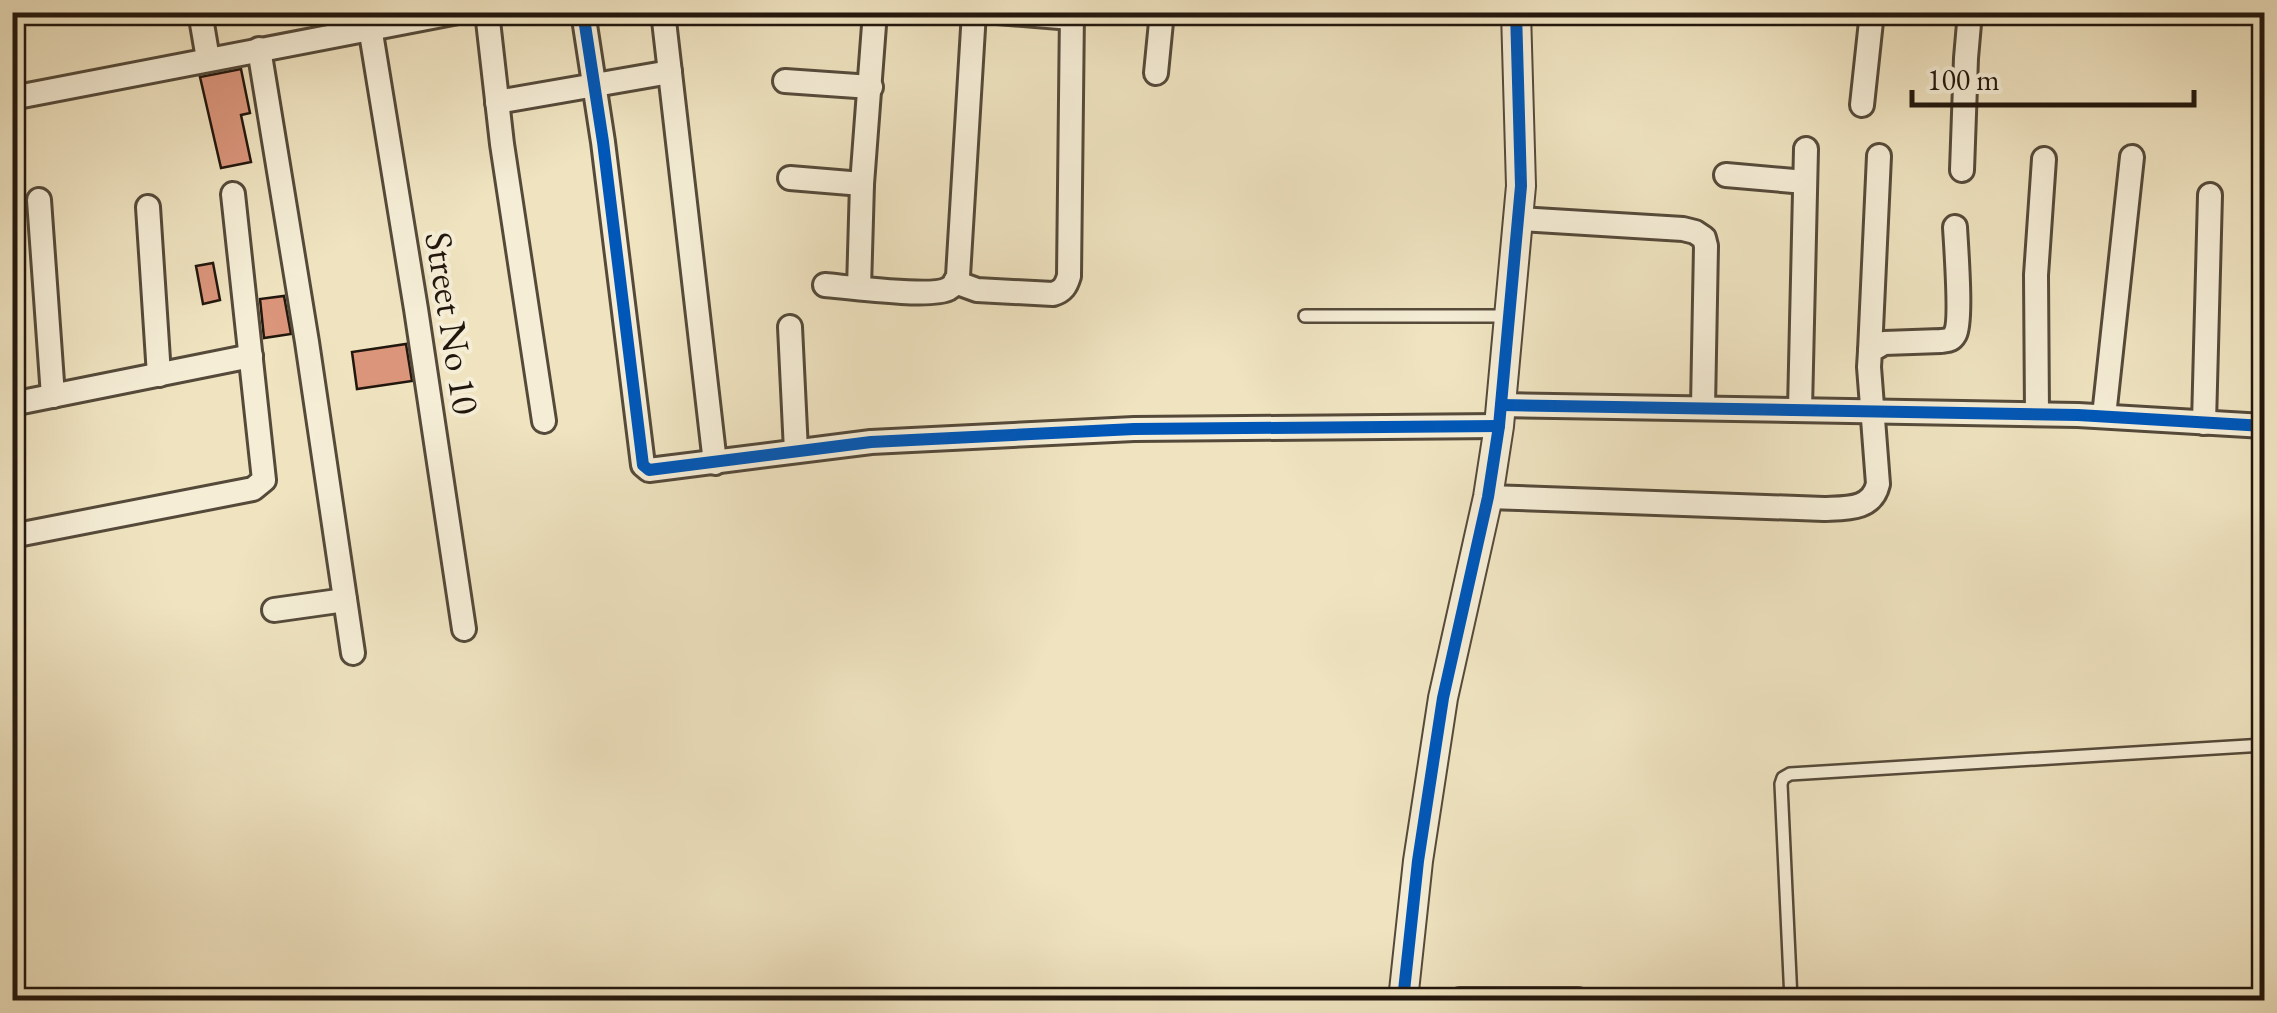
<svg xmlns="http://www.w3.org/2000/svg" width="2277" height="1013" font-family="'EB Garamond',serif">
<rect width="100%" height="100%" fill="#efe3c0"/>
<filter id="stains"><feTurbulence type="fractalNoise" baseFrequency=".002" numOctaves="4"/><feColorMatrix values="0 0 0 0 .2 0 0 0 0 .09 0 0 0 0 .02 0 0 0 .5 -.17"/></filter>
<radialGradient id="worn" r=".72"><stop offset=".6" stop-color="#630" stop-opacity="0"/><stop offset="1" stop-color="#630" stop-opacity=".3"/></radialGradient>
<g fill="#da957b" stroke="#22170d" stroke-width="2.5">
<path d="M241,69L250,113L241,115L251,162L221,168L200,77Z"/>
<path d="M213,263L220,300L203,304L196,266Z"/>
<path d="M284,296L291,334L264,338L260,299Z"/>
<path d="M406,344L412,381L357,389L352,352Z"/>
</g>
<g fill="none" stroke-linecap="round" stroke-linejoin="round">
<g stroke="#554a3a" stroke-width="16">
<g id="service">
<path d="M1305,316H1510"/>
<path d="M1791,1000L1781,784L1783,778L1790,774L2264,745"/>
</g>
</g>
<g stroke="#554a3a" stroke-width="28">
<g id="minor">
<path d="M200,12L208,59"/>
<path d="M487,12L502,144L544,421"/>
<path d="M583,12L603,142L643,465L649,470L871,442L1134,429L1499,426"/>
<path d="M663,12L715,463"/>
<path d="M997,12L1072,18"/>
<path d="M370,27L416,309L464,629"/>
<path d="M259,49L307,342L353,653"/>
<path d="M1156,73L1162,12"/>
<path d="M785,81L871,87"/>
<path d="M12,98L458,12"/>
<path d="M497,102L670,72"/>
<path d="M1862,105L1872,12"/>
<path d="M1962,170L1966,58L1970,12"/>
<path d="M1726,175L1805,182"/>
<path d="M790,178L862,184"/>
<path d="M39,200L53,396"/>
<path d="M148,207L159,375"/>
<path d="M1519,219L1683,229L1695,232L1704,238L1706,246L1703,407"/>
<path d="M955,282L977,290L1053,294C1063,291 1066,286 1069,276L1072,12"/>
<path d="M825,285C848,287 931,298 948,289C955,285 955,282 958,276L974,12"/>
<path d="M859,288L862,184L875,12"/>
<path d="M790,327L796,451"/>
<path d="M1870,351L1879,156"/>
<path d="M12,404L251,356"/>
<path d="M1501,405L2078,415L2264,426"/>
<path d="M1800,409L1806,149"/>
<path d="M2037,414L2036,275L2044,159"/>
<path d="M2104,416L2132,157"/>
<path d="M2204,423L2210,195"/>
<path d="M1488,497L1824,509C1847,508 1872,510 1878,484L1869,367L1870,351L1884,343L1941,341C1948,340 1951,341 1955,334C1962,322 1956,246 1955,227"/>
<path d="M12,536L253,489L264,480L233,194"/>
<path d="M274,610L345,600"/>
<path d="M1460,1000H1578"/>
</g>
</g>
<g stroke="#554a3a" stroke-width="32">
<path id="tertiary" d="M1403,1000L1418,861L1443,698L1488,497L1499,426L1521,186L1516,12"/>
</g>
<use href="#service" stroke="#f5edd6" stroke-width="11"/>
<use href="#minor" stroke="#f5edd6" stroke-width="22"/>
<use href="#tertiary" stroke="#f5edd6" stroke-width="28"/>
<g stroke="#f5edd6" stroke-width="19">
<g id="cycleway">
<path d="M583,12L603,142L643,465L649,470L871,442L1134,429L1499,426"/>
<path d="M1501,405L2078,415L2264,426"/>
<path d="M1403,1000L1418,861L1443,698L1488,497L1499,426L1521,186L1516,12"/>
</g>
</g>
<use href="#cycleway" stroke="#0057b8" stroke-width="12"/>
</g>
<g text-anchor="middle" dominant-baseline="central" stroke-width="8" stroke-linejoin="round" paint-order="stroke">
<g font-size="38" fill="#22170d" stroke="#f5edd6">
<text transform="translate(453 323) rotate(81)">Street No 10</text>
</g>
</g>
<rect width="2277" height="1013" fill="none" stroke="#efe3c0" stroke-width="50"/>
<rect x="15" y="15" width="2247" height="983" fill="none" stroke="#22170d" stroke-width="5"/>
<rect x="25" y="25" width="2227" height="963" fill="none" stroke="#22170d" stroke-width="2.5"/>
<path d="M1912 90v15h282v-15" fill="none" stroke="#22170d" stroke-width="5"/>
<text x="1927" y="90" font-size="30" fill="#22170d" stroke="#f5edd6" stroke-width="8" paint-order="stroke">100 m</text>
<rect width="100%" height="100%" filter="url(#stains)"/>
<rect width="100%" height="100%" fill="url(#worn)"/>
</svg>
